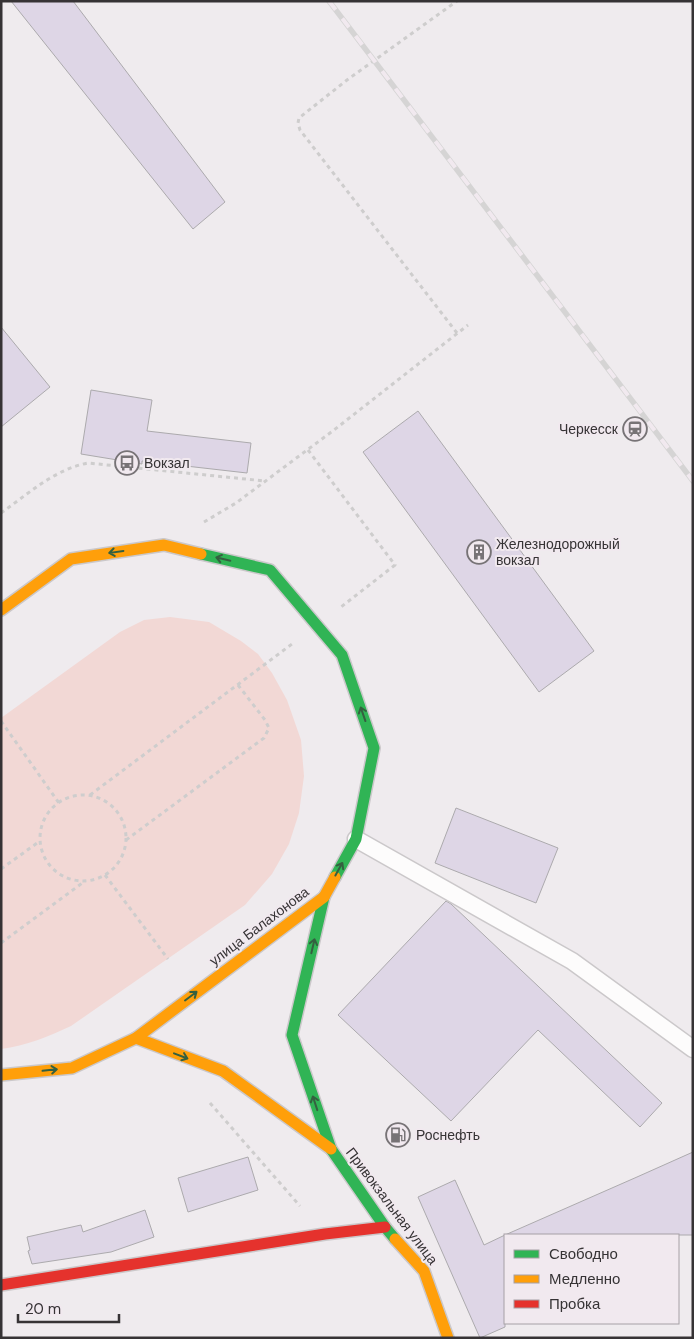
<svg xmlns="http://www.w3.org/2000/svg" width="694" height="1339" font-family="'DM Sans',sans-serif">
<rect width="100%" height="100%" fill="#efebee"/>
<path fill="#f2d8d5" d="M170,617L209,622L241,641L258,654L272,673L287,700L301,740L304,776L299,813L289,844L272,874L245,905L71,1026C49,1036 26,1046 1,1049V718L120,632L144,620Z"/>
<g fill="#ded6e6" stroke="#acaaad">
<path d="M11,1H73L225,202L193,229Z"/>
<path d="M1,327L50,387L1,427Z"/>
<path d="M91,390L152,400L147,431L251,443L247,473L142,461V464L81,454Z"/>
<path d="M418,411L594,651L539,692L363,452Z"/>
<path d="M456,808L558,848L536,903L435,863Z"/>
<path d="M446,901L451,904L662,1103L640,1127L538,1030L451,1121L338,1015Z"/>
<path d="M693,1152V1235H505L637,1177Z"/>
<path d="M248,1157L258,1190L188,1212L178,1178Z"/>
<path d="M455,1180L484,1245L505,1235V1327L480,1338L418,1197Z"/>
<path d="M145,1210L154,1237L111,1252L32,1264L28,1251L30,1250L27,1237L81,1225L83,1232Z"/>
</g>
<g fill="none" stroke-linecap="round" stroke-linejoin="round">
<g stroke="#cbc8ca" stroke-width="19">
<path id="lane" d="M356,839L572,961L693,1049"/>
</g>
<g stroke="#cbc8ca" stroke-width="14">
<g id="fast">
<path d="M201,554L270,570L342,655L374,748L356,839L335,877"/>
<path d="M324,897L292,1035L331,1149L385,1227L395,1239"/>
</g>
</g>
<g stroke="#cbc8ca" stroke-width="14">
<g id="slow">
<path d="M1,610L71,559L164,545L201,554"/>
<path d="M136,1038L223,1071L331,1149"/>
<path d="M1,1075L72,1068L136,1038L324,897L335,877"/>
<path d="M395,1239L424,1271L448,1338"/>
</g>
</g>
<g stroke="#cbc8ca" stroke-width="14">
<path id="jam" d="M1,1285L325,1234L385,1227"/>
</g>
<g stroke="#cecdcd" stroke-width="3" stroke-dasharray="4 4" stroke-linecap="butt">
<path d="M457,333L300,130L298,123L299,118L347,80L457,1"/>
<path d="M308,450L395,565L341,607"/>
<path d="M1,513C28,494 55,469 88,463L265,481"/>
<path d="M204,522L236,503L334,430L468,325"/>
<path d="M1,721L59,803"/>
<path d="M90,795L292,644"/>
<circle cx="83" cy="838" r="43"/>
<path d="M126,840L264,738L269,728L265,720L238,685"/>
<path d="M1,869L40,841"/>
<path d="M105,875L168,959"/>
<path d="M1,943L85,881"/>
<path d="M210,1103L300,1206"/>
</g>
<use href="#lane" stroke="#fdfcfc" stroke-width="16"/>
<use href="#fast" stroke="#30b455" stroke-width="11"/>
<use href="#slow" stroke="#ff9f0a" stroke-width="11"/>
<use href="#jam" stroke="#e5322d" stroke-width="11"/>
<g stroke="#d5d4d4" stroke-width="5.5">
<path id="rail" d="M329,1L693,481"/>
</g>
<use href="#rail" stroke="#f1e9ef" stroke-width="4" stroke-dasharray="11" stroke-linecap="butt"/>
</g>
<defs><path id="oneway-shaft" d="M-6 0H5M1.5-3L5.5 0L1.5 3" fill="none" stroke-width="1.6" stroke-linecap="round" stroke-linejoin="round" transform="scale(1.25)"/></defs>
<g stroke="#346040">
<use href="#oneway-shaft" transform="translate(116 552) rotate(172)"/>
<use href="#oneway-shaft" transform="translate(223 559) rotate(-167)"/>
<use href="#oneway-shaft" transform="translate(363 714) rotate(-109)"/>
<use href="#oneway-shaft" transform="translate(339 869) rotate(-61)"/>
<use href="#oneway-shaft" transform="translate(313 946) rotate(-77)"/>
<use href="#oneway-shaft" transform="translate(191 996) rotate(-37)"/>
<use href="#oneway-shaft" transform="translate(181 1056) rotate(21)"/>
<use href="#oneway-shaft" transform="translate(50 1070) rotate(-6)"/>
<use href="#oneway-shaft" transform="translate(315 1103) rotate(-108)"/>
</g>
<defs>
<g id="station-ring" transform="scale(1.25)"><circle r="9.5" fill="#f1e9ef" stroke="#777376" stroke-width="1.5"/><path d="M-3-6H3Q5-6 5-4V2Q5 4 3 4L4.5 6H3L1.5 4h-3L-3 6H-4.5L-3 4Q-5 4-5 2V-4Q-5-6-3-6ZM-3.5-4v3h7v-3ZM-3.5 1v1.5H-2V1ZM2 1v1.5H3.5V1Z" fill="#777376"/></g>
<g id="bus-ring" transform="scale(1.25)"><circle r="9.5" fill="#f1e9ef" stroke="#777376" stroke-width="1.5"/><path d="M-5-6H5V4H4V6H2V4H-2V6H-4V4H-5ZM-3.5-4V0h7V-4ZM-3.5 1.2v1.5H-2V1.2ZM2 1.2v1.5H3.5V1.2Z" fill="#777376"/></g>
<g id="building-ring" transform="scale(1.25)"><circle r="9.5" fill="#f1e9ef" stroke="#777376" stroke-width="1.5"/><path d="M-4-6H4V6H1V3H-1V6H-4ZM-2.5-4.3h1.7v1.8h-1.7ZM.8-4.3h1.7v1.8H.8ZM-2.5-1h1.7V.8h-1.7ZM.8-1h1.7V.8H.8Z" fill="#777376"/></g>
<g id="fuel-ring" transform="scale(1.25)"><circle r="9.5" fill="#f1e9ef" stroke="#777376" stroke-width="1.5"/><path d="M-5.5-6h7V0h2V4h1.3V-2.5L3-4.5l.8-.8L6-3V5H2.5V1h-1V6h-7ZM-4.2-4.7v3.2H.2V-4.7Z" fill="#777376"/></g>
</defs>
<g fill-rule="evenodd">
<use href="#station-ring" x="635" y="429"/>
<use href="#bus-ring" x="127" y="463"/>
<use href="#building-ring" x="479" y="552"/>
<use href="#fuel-ring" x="398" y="1135"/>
</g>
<g text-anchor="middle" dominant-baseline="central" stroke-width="4" stroke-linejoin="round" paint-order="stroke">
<g font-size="14" fill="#363335" stroke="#f1e9ef" text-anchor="start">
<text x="618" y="429" text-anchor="end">Черкесск</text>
<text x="144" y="463">Вокзал</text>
<text x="496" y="544">Железнодорожный<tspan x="496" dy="16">вокзал</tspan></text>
<text x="416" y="1135">Роснефть</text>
</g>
<g font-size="14" fill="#363335" stroke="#f1e9ef">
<text transform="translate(259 926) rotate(-37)">улица Балахонова</text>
<text transform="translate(392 1206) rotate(53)">Привокзальная улица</text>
</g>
</g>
<rect width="694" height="1339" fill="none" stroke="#363335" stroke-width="5"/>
<rect x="504" y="1234" width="175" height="90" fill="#f1e9ef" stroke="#a6a0a5"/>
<rect x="514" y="1250" width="25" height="8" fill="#30b455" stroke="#a6a0a5"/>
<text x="549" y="1259" font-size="15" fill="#363335">Свободно</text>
<rect x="514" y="1275" width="25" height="8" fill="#ff9f0a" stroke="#a6a0a5"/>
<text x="549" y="1284" font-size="15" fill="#363335">Медленно</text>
<rect x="514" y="1300" width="25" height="8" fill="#e5322d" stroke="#a6a0a5"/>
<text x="549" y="1309" font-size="15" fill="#363335">Пробка</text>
<path d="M18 1314v8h101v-8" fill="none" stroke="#363335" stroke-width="2.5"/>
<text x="25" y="1314" font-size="15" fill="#363335" stroke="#f1e9ef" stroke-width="4" paint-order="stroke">20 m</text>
</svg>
